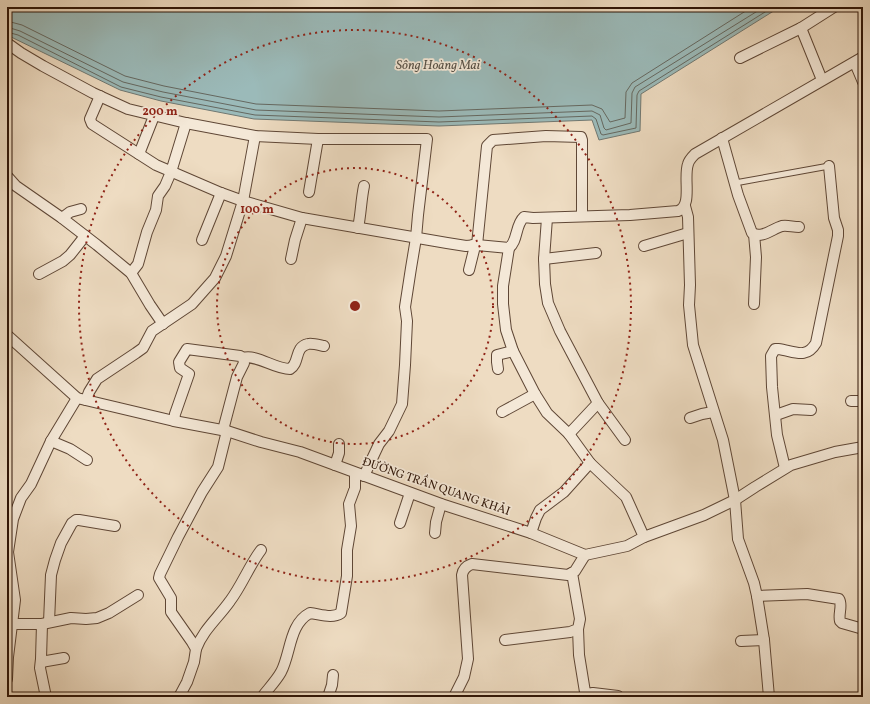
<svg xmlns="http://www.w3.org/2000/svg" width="870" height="704" font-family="Vollkorn,serif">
<rect width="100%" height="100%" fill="#eedcc2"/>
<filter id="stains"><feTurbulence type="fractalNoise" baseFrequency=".005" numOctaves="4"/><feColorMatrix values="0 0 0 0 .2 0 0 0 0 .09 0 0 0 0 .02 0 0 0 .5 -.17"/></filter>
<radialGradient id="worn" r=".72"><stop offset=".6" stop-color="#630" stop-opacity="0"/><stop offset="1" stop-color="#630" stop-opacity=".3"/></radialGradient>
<path fill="#9bbab9" stroke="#707872" d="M7,7H780L641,94L640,131L599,140L592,120L439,126L254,119L161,101L120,90L7,35Z"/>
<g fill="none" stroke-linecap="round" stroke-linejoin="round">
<g stroke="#656860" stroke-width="1">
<path d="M7,21L22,25L125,76L164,86L256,104L439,111L592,105L602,109L610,122L625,118L626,92L632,83L752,7"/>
<path d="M7,27L20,31L123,82L163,92L256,110L439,117L592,111L600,115L604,128L606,130L631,123L632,93L635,87L764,7"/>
<path d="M7,32L18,35L121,87L161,97L255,115L439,122L592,116L596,119L601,134L603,135L636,128L637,95L639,91L773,7"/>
</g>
<g stroke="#5f4736" stroke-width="7">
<path id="service" d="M735,183L829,166"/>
</g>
<g stroke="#5f4736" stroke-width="12">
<g id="minor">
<path d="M801,28L822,80"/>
<path d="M7,43L21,53L43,66L93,93L128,109L186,123L255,136L318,139H427L418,215L416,238L411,268L405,307L407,321L405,365L402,404L389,431L379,444L364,476"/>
<path d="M740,58L801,28L834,7"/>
<path d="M855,63L863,82"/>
<path d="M100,96L90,119L92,124L156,165L221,193L243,201L302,218L447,243L466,246L477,245L509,248C518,241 515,225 524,217L533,218L630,215L678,211C693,206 683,178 688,164C689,160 692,157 695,154L863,57"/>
<path d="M722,138L738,195L752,233C762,239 772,229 782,226C787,225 793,227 799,227"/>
<path d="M139,154L154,116"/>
<path d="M7,176L16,186L62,218L97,245L131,273L150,305L163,324"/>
<path d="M309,192L318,139"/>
<path d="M685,206L688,217L690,285L689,305L693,345L723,440L735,500L738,539L754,583L757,596L764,640L769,697"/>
<path d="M62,218L70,212L81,209"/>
<path d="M547,218L544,259L545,284L548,303L560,331L598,403L569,434"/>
<path d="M358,228C361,214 361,200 364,186"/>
<path d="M754,234L756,257L754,304"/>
<path d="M202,240L221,193"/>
<path d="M477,245L487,146L493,140L546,136L581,137L582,140V216"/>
<path d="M644,246L688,233"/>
<path d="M509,248L503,286V304L506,330L513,351L535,394L547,413L569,434L590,463L626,497L644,537"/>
<path d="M291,259L295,240L302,218"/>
<path d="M544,259L596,253"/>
<path d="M469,270L474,250L473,245"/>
<path d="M131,273L138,264L147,232L156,210L158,196L165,186L171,172L186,123"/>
<path d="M39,274L63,261L70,255L85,236"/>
<path d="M7,335L77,398L174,421L227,431L261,442L300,452L441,504L531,533L585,555L627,546L644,537L704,515L735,500L755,487L791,465L835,452L863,447"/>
<path d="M243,358C257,354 274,369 290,369C300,363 294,347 308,344C312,343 319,345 324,346"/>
<path d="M498,369L497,362V355L513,351"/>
<path d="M86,400L89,392L97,379L136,353L143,348L152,331L192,304L215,278L226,256L243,201L255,136"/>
<path d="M851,401H863"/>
<path d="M598,403L625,440"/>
<path d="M502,412L535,394"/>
<path d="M776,415L793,409L811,410"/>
<path d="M690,418L702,414L713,412"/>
<path d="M174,421L175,414L189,374L180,368L179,362L187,349L240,356L243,358L244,363L237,377L223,430"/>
<path d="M51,441L70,449L87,460"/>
<path d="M335,465L339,453V444"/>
<path d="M785,468L777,435L772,387L771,356L775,349H778C794,351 806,360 816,343L838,236V230L834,218L829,166"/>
<path d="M400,523L410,493"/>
<path d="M435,533L436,522L441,504"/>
<path d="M531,533L536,518L540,510L564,492L590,463"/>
<path d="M757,596L807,594L839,599C843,605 838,614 840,621L842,623L863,629"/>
<path d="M49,622L51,575L55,560L61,543L72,523L76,520H79L115,526"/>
<path d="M11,624H42L71,618L86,619L97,618L109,613L138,595"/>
<path d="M42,624L41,659L40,668L46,697"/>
<path d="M578,629L579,655L585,692L588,694L593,693L618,696"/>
<path d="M505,640L570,632L578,629L580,619L572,573"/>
<path d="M741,641L764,640"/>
<path d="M196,649C203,630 218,618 230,601C242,585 249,566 261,550"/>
<path d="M41,662L64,658"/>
<path d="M7,679L8,657L15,600L8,552L13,519L21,498L31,484L51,441L77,398"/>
<path d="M179,697L187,682L194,662L196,649L192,642L171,612V598L159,578L160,574L178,537L202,492L218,467L227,431"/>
<path d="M262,697C268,689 276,681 281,672C291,653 289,624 310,613C320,614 332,619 341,613L347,576V550L351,526L349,504L355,488V474"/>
<path d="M328,697L332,685L333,675"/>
<path d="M454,697L464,677L468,659L462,575C463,569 466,566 472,564L568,575L575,571L585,555"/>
</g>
</g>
<use href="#service" stroke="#f4e8d7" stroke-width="5"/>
<use href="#minor" stroke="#f4e8d7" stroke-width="10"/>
</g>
<g fill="none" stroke="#8f2418" stroke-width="2" stroke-dasharray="2 4">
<circle cx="355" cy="306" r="138"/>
<circle cx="355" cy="306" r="276"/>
</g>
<g text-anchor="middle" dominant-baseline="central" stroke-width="3.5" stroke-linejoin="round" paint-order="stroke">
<g font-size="12" fill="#2f1507" stroke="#f4e8d7">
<text transform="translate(436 487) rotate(19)">ĐƯỜNG TRẦN QUANG KHẢI</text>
</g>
<g font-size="13" font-style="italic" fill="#554f45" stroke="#f4e8d7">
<text x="438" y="66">Sông Hoàng Mai</text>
</g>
</g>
<circle cx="355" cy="306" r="6" fill="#8f2418" stroke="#f4e8d7" stroke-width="2"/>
<g font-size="12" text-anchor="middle" font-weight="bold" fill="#8f2418" stroke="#f4e8d7" stroke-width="3.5" stroke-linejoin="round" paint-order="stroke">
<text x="160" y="115">200 m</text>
<text x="257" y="213">100 m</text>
</g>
<rect width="870" height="704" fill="none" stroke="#eedcc2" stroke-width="24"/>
<rect x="8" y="8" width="854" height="688" fill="none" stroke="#2f1507" stroke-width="2"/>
<rect x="12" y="12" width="846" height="680" fill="none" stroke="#2f1507"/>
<rect width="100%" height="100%" filter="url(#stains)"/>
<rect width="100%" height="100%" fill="url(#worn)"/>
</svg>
